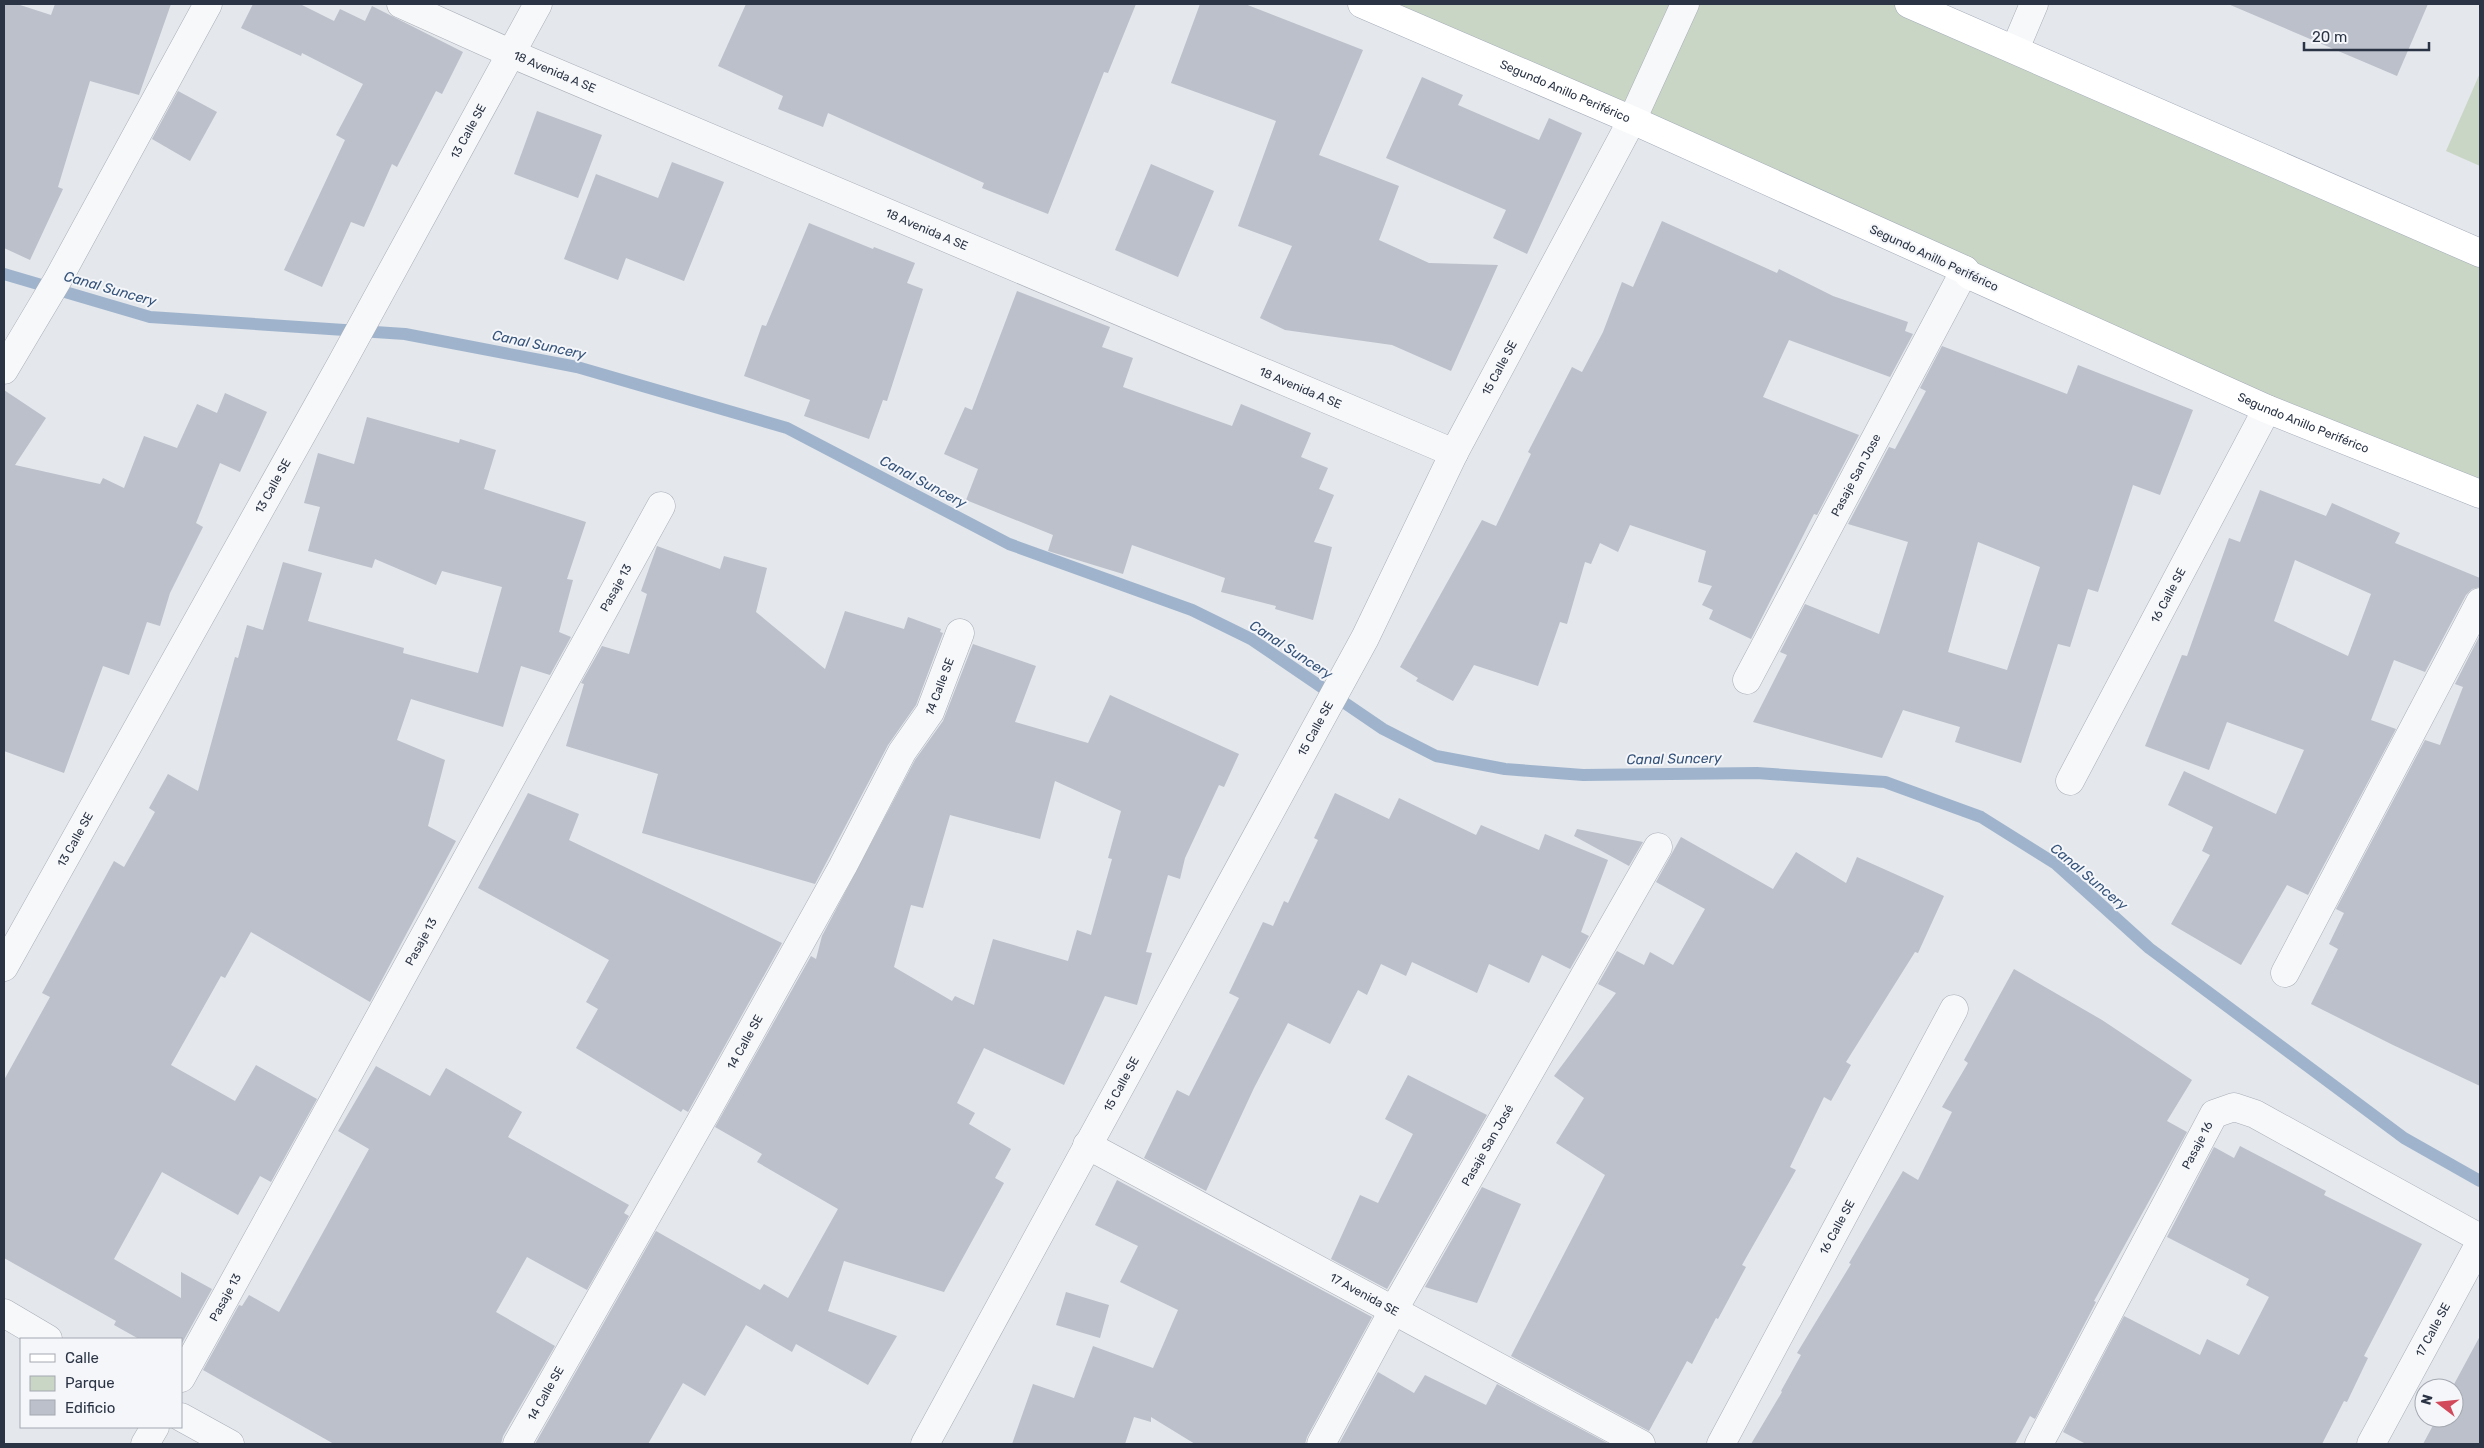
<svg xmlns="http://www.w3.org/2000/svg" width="2484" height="1448" font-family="Rubik,sans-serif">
<rect width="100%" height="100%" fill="#e4e7ec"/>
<g fill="#c9d6c5">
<path d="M1366,4H1905L2480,255V492Z"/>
<path d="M2480,73V166L2446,151Z"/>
</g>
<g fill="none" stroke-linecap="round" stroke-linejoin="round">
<path stroke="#9fb4cc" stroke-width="12" d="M4,274L150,317L405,334L577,367L787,428L1009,544L1192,610L1251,639L1383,729L1436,756L1505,769L1583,775L1757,773L1885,782L1981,817L2056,864L2149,948L2404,1138L2480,1181"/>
</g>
<g fill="#bbc0ca" fill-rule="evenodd">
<path d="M4,4H17L51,15L55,4H171L139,95L90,81L58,187L63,189L30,260L4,248Z"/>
<path d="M253,4H300L334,21L340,9L365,21L372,6L463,52L442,94L436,91L397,167L392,164L364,227L351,222L322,287L284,270L345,140L336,135L363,84L302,53L301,56L241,28Z"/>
<path d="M746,4H1136L1108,73L1104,72L1048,214L982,188L984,183L828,113L823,127L778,109L783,96L718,66Z"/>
<path d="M1200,4H1245L1363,50L1319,155L1399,186L1379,240L1429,263L1498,265L1451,371L1392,345L1285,330L1260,318L1292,246L1238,226L1276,121L1171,83Z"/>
<path d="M2228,4H2428L2397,76Z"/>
<path d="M1422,77L1463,95L1458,105L1539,140L1549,118L1582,133L1527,254L1493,238L1506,210L1386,158Z"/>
<path d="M178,91L217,112L190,161L152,139Z"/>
<path d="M537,111L602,135L578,198L514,174Z"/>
<path d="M672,162L724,182L684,281L626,258L618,280L564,259L596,174L658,198Z"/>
<path d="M1151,164L1214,191L1178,277L1115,250Z"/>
<path d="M1662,221L1777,273L1779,269L1833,296L1908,322L1905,331L1913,334L1890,377L1789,340L1763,397L1859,435L1817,515L1814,514L1751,639L1709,619L1713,610L1702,605L1712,586L1698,582L1706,551L1630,525L1618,552L1600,543L1591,564L1585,562L1567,624L1560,622L1538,686L1474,665L1453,701L1416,681L1418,678L1400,667L1482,520L1496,526L1531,454L1528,452L1572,367L1582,372L1603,332L1622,282L1633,287Z"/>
<path d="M809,223L873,249L874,247L915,263L907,283L923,289L887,401L883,400L869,439L804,416L810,400L744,376L762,325L766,326Z"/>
<path d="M1017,291L1110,327L1102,347L1133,358L1123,387L1232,426L1241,404L1311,433L1301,457L1328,468L1319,489L1334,495L1314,542L1332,547L1313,620L1275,609L1276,606L1221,592L1225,578L1132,545L1123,574L1048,551L1053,535L966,500L978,469L944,454L965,407L972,410Z"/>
<path d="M1942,346L2067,394L2078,365L2193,410L2160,495L2133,485L2098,592L2088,589L2070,647L2058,644L2021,763L1955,742L1960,727L1903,710L1882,758L1753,722L1787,655L1780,652L1805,604L1879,634L1908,542L1848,524L1889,447L1895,449L1926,391L1920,388ZM1978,542L2040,567L2007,670L1948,652Z"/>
<path d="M4,390L46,418L15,465L100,484L103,478L124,488L144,436L177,448L197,404L217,413L225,393L267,412L240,472L220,463L196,523L203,527L170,593L160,626L147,622L129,675L103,666L64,773L4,751Z"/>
<path d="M367,417L459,443L460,439L496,450L484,489L586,522L567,579L573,580L559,632L571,637L550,675L521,666L503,727L411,699L397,740L445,760L428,826L456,841L370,1002L251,932L225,978L221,976L171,1065L235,1101L256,1065L317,1099L271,1182L260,1176L238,1215L162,1172L114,1259L181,1298V1272L212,1289L181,1345V1339H139L114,1325L116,1321L4,1258V1080L50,997L42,993L114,861L124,867L155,812L149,808L168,774L198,791L235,657L238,658L247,625L263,630L283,562L322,573L308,621L404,648L403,653L478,673L502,587L442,571L436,585L375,559L372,568L308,551L320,507L304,503L318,453L354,464Z"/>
<path d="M2260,490L2326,516L2332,503L2400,533L2395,543L2480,578V587L2472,589L2466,595L2425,672L2394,660L2371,720L2396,729L2308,895L2287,885L2241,965L2171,924L2210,855L2202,851L2213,827L2168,805L2184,771L2276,814L2304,750L2227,722L2209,770L2145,746L2182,655L2187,656L2229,538L2240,542ZM2295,560L2371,594L2348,656L2274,621Z"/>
<path d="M657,546L720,569L724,556L767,568L756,612L825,669L845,611L904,629L908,617L941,629L940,632L943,633L916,705L888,745L815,884L642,833L658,774L566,746L584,684L581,683L602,646L629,654L647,594L641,591Z"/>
<path d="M2480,635V1086L2393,1045L2311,1004L2338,949L2329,944L2344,913L2336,909L2425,740L2440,745L2463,687L2455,684Z"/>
<path d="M973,644L1036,666L1015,722L1088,743L1110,695L1239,754L1224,787L1219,785L1185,858L1180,879L1168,875L1146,952L1152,953L1137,1005L1105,996L1064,1085L984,1048L957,1103L975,1113L969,1124L1011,1149L995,1178L1004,1183L944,1292L844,1261L828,1311L897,1336L868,1385L796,1344L792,1352L746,1325L705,1396L683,1383L648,1444H535L656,1231L760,1290L764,1284L788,1298L838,1209L757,1162L762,1154L715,1127L811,956L816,959L822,936L915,760L943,721ZM1055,781L1121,811L1108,858L1112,859L1091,935L1077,930L1068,961L993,939L974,1005L955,996L952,1001L894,967L911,905L923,908L950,815L1040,839Z"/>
<path d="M528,793L579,814L569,840L782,943L688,1112L683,1109L681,1112L576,1048L598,1009L586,1002L609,960L478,888Z"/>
<path d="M1335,793L1389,819L1399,798L1476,835L1481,825L1539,850L1545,834L1608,860L1581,932L1589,936L1570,969L1542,955L1529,983L1489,964L1477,993L1412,962L1406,976L1381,964L1367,995L1358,990L1330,1044L1288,1023L1254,1088L1206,1191L1144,1158L1177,1090L1189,1096L1239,998L1229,993L1263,922L1273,926L1284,901L1288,903L1318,840L1314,838Z"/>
<path d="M1577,829L1643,842L1629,866L1574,836Z"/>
<path d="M1681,837L1773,889L1796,852L1846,883L1857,857L1944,896L1918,953L1915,952L1846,1062L1851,1065L1831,1101L1824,1097L1790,1167L1796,1170L1742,1265L1746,1267L1718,1319L1716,1318L1692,1364L1687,1361L1649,1431L1511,1356L1605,1175L1556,1143L1584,1098L1554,1076L1616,993L1598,984L1617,951L1644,965L1650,952L1673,965L1705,909L1656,882Z"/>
<path d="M2014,969L2102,1020L2192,1080L2167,1121L2187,1132L2094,1301L2096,1302L2035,1419L2030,1416L2015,1444H1751L1782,1392L1781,1391L1801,1355L1797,1353L1851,1264L1849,1263L1903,1171L1918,1180L1952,1112L1942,1107L1968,1063L1964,1060Z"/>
<path d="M376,1066L430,1096L446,1068L522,1112L508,1137L629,1205L624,1213L629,1216L587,1290L527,1257L496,1312L555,1346L503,1436L501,1444H334L203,1370L239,1305L242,1306L249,1295L279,1312L369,1149L338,1131Z"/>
<path d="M1408,1075L1487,1115L1387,1289L1331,1259L1360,1195L1378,1203L1413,1134L1385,1119Z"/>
<path d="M2240,1146L2326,1191L2324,1195L2422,1244L2364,1356L2368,1358L2347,1402L2344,1401L2322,1444H2086L2063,1432L2124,1316L2200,1355L2207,1339L2239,1355L2269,1297L2246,1285L2249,1279L2167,1237L2214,1147L2234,1158Z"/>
<path d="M1117,1180L1372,1317L1307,1437L1305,1444H1195L1151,1417V1422L1134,1417L1125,1444H1012L1033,1384L1074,1398L1093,1346L1153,1368L1178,1310L1120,1282L1138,1246L1095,1225Z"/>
<path d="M1482,1187L1521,1204L1477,1303L1425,1287Z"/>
<path d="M1066,1292L1109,1305L1100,1338L1056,1325Z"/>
<path d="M2480,1336V1444H2423L2437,1418H2454L2452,1388Z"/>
<path d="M1378,1372L1414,1393L1425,1375L1486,1405L1497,1384L1609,1444H1339Z"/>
</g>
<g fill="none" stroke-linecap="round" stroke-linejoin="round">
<g stroke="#a9aeb7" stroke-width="29">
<g id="minor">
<path id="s1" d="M401,4L510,53L1454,453"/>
<path d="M2015,49L2034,4"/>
<path d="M4,370L57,281L208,4"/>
<path id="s2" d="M1747,680L1965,270"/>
<path id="s3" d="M2070,781L2267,409"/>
<path id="s4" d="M4,967L340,366L538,4"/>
<path d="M2285,973L2480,602"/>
<path id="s5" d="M1087,1145L1641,1444"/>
<path d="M4,1313L48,1339"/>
<path id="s6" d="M181,1378L661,506"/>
<path d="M181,1417L230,1444"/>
<path d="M145,1444L155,1427"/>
<path id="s7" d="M517,1444L706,1112L843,866L902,752L930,712L960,633"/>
<path id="s8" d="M925,1444L1365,638L1454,453L1632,120L1685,4"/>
<path id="s9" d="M1321,1444L1393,1311L1658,847"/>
<path id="s10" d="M1721,1444L1954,1009"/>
<path id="s11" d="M2039,1444L2214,1114L2234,1107L2255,1114L2480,1238"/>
<path id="s12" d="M2371,1444L2480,1243"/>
</g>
</g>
<g stroke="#a3abb8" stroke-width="29">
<g id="major">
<path id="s13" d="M1362,4L1632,120L1965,270L1969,275L2267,409L2480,494"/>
<path d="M1909,4L2480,253"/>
</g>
</g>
<use href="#minor" stroke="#f7f8fa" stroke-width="28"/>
<use href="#major" stroke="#fff" stroke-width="28"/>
</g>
<g text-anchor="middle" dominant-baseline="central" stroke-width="4" stroke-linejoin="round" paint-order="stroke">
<g font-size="12" fill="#2b3445" stroke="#f4f6f9">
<text stroke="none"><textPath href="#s1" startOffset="168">18 Avenida A SE</textPath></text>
<text stroke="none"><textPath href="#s13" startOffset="221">Segundo Anillo Periférico</textPath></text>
<text stroke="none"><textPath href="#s4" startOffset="956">13 Calle SE</textPath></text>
<text stroke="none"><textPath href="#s1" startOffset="572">18 Avenida A SE</textPath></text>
<text transform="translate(1934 258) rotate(25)">Segundo Anillo Periférico</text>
<text stroke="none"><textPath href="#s8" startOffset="1220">15 Calle SE</textPath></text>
<text stroke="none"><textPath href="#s1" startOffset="978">18 Avenida A SE</textPath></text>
<text stroke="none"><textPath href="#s13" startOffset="1031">Segundo Anillo Periférico</textPath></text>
<text stroke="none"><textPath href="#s2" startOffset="232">Pasaje San Jose</textPath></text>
<text stroke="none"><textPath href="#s4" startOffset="551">13 Calle SE</textPath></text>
<text stroke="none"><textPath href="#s6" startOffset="902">Pasaje 13</textPath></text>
<text stroke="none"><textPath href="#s3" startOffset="210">16 Calle SE</textPath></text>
<text stroke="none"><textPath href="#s7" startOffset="868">14 Calle SE</textPath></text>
<text stroke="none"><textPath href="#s8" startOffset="815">15 Calle SE</textPath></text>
<text stroke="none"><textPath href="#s4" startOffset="146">13 Calle SE</textPath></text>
<text stroke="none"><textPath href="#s6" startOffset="498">Pasaje 13</textPath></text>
<text stroke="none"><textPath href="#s7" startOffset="462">14 Calle SE</textPath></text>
<text stroke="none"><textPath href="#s8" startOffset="410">15 Calle SE</textPath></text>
<text stroke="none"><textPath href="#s9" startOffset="342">Pasaje San José</textPath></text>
<text stroke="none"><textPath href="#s11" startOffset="338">Pasaje 16</textPath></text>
<text stroke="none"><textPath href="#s10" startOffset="246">16 Calle SE</textPath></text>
<text stroke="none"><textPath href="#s5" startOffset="315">17 Avenida SE</textPath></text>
<text stroke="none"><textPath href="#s6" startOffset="92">Pasaje 13</textPath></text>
<text stroke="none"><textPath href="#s12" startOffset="130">17 Calle SE</textPath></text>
<text stroke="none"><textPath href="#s7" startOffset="58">14 Calle SE</textPath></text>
</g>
<g font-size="14" font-style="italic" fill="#34527a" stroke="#f4f6f9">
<text transform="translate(110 289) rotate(16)">Canal Suncery</text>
<text transform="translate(539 345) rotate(12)">Canal Suncery</text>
<text transform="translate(923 482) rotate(28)">Canal Suncery</text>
<text transform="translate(1291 650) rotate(33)">Canal Suncery</text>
<text transform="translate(1674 759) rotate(-1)">Canal Suncery</text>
<text transform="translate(2089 877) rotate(40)">Canal Suncery</text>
</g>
</g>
<rect width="2484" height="1448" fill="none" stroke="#2b3445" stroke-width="10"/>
<rect x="20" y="1338" width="162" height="90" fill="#f4f6f9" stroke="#a4a8b1"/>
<rect x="30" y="1354" width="25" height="8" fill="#ffffff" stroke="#a4a8b1"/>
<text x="65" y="1363" font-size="15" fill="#2b3445">Calle</text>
<rect x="30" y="1376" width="25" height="15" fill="#c9d6c5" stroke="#a4a8b1"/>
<text x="65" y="1388" font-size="15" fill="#2b3445">Parque</text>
<rect x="30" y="1400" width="25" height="15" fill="#bbc0ca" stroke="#a4a8b1"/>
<text x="65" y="1413" font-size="15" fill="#2b3445">Edificio</text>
<g transform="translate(2439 1403) rotate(286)"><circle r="24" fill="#f4f6f9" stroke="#a4a8b1"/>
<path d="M0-4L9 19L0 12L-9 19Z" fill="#d1495b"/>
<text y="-8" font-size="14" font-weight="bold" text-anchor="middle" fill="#2b3445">N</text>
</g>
<path d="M2304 42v8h125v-8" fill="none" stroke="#2b3445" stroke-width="2.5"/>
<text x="2312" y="42" font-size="15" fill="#2b3445" stroke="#f4f6f9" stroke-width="4" paint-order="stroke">20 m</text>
</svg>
